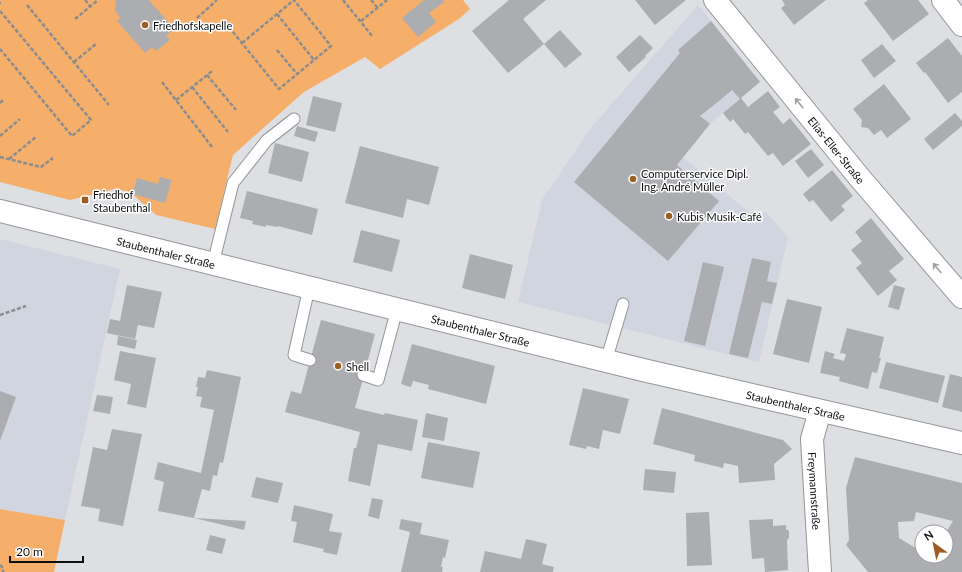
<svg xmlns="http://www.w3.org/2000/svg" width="962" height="572" font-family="Lato,sans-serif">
<rect width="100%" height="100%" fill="#dddfe3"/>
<g fill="#d0d5e0">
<path d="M698,5L760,81L710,124L683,157L751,214L766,212L788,238L759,362L518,302L542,200L590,129Z"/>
<path d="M0,239L120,269L65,520L0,509Z"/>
</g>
<g fill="#f6af6b">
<path d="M0,0H463L470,9L459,19L380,69L365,57L304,92L233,155L215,229L156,215L130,192L115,189L70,200L0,182Z"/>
<path d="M0,509L65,520L54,572H0Z"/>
</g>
<g fill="#abadb1" fill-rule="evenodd">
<path d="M116,0H149L174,29L166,36L170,40L156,51L152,47L145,53L117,21L120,18L115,10Z"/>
<path d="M424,0H443L444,2L429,13L436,22L418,37L402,18Z"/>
<path d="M509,0H546L523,19L544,44L508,73L472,31Z"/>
<path d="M635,0H686L655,25Z"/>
<path d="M782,0H826L794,25L781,8L785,5Z"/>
<path d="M868,0H918L929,14L893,41L864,3Z"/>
<path d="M711,21L760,82L741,98L748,107L768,91L780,107L773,112L783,124L790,118L811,144L783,166L773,153L768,156L748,132L745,134L733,119L730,122L723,113L740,99L732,90L719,101L700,116L710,124L677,165L719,201L668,261L574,182L680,53L678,50Z"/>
<path d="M560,30L582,54L565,68L544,44Z"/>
<path d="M640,35L653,48L645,56L646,57L629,72L616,57Z"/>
<path d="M948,38L962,56V92L948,103L925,72L924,73L916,63Z"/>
<path d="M882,44L896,61L874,78L861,60Z"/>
<path d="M884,84L911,119L887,138L881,130L874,135L868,128L861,127L862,120L853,109Z"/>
<path d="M313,96L342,103L335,132L306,125Z"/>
<path d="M955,113L962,121V126L933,150L924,139Z"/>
<path d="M297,126L318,132L315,142L294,136Z"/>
<path d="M275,143L309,152L302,182L268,173Z"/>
<path d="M360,146L439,167L429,205L407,199L403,218L345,203Z"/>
<path d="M811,149L824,165L808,178L795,161Z"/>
<path d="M832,170L853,196L841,206L845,210L831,222L813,200L809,202L803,194Z"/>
<path d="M160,177L172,180L165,203L132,194L137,178L158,184Z"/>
<path d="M247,191L318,209L312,235L278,226V227L266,225V227L252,224L253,221L240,218Z"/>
<path d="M871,218L904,259L889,271L897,280L878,296L856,268L862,263L851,250L862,241L855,232Z"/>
<path d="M361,230L400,240L392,272L353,262Z"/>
<path d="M470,254L513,265L505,299L462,288Z"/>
<path d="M752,258L771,262L767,281L777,283L772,304L762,302L748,358L729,354Z"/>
<path d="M703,262L724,267L705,346L684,341Z"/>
<path d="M127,285L162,292L154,328L138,325L135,339L107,333L110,319L120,321Z"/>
<path d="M894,285L905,288L899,310L888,307Z"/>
<path d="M787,299L822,307L809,363L773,354Z"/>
<path d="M321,320L375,334L355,408L384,415L385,413L418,420L412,451L378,444L370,486L348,481L354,448H356L360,432L285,412L291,391L301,394Z"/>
<path d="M847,328L884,337L879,358H881L877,373L872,372L868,389L839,381L840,377L820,373L825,351L835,354L833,358L844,361L846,354L840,353Z"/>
<path d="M118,336L137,340L135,349L117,345Z"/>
<path d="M412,344L495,366L486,404L428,389L429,385L413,381L411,387L401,384Z"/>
<path d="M120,351L156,358L146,408L127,404L131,384L114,380Z"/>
<path d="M886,362L945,376L938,403L879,388Z"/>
<path d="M207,370L241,377L223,463L220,462L217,476L213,475L210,491L202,489L194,518L158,511L164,482L154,479L158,462L201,473L214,410L200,407L202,397L196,396L198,387H196L198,377L205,378Z"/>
<path d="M950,374L962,377V412L942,407Z"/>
<path d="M583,388L629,399L620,434L603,430L599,449L587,446L586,449L569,445Z"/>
<path d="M0,391L16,397L0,441Z"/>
<path d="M97,395L113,397L110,414L93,411Z"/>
<path d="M662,408L783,440L792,449L774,464L775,480L739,483L738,466L724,463L723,468L694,461L695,455L653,444Z"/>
<path d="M426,413L448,418L444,441L422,437Z"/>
<path d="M112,429L142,434L123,526L98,521L100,509L81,506L93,447L107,450Z"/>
<path d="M428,442L480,452L473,488L421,478Z"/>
<path d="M855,457L962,483V572H868L846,545L849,540L846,488ZM916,512L953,521L946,532V556H922V552L899,538L898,522L914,521Z"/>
<path d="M645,469L676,472L674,493L643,490Z"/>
<path d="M256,477L283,483L278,503L251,497Z"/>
<path d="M372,498L383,500L379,519L368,516Z"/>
<path d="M294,505L333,514L329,531L342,533L337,555L323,552L324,549L293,542L297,522L291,521Z"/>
<path d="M709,512L712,565L687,566L686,513Z"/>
<path d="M194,518L246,521L244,530Z"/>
<path d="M401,519L422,523L420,534L449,540L445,558L443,557L441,567H443L442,572H401L410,532L399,529Z"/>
<path d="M773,519V526L786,525V529L789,531V538L787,540L788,570L765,572L764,558L752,559L749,520Z"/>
<path d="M210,535L226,539L222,554L206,550Z"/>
<path d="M526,539L547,544L542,564L554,567L553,572H480L485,551L521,559Z"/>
</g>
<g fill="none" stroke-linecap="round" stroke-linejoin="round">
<g stroke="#939598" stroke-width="13">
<g id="lane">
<path d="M213,264L233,183L267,140L294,119"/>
<path d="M309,288L294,355L310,360"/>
<path d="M606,361L623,304"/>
<path d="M363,375L378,380L397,309"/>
</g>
</g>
<g stroke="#939598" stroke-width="24">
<g id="street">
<path id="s1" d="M715,0L859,177L962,297"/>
<path d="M943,0L962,25"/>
<path id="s2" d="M820,411L812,439L820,572"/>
</g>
</g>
<g stroke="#939598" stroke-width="24">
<g id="secondary">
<path id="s3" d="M0,211L643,370L962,443"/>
</g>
</g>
<g stroke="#8b8c8f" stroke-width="2.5" stroke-dasharray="4 2" stroke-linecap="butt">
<path d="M85,0L90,6"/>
<path d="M343,0L373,37"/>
<path d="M371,0L378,8"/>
<path d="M0,3H1"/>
<path d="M27,5L109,105"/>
<path d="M0,11L91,120L72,136L0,49"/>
<path d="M277,14L314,60"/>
<path d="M197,18L217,0"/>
<path d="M75,19L98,0"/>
<path d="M361,21L387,0"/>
<path d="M229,27L279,89L331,46L294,0"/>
<path d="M242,43L294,0"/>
<path d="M277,50L297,74"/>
<path d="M74,62L96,44"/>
<path d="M207,75L236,110"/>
<path d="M162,82L212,147"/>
<path d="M192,87L228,132"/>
<path d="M176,100L212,71"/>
<path d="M0,103L4,99"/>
<path d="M0,136L20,119"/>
<path d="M0,157L41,167L53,158"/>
<path d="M9,159L36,137"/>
<path d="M0,315L26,306"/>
<path d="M0,565L3,568V572"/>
</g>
<use href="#lane" stroke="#fff" stroke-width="11"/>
<use href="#street" stroke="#fff" stroke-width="22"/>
<use href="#secondary" stroke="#fff" stroke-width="22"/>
</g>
<defs><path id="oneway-shaft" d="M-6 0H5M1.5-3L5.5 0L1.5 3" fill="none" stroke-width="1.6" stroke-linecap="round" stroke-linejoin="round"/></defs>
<g stroke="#9f9f9f">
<use href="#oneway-shaft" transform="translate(799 103) rotate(-129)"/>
<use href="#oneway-shaft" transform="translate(937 268) rotate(-130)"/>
</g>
<g fill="#9b6021" stroke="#fff" stroke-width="1.5">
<circle cx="145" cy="25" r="4"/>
<circle cx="633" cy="179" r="4"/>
<rect x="81" y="196" width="8" height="8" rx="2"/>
<circle cx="669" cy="216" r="4"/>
<circle cx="338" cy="366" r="4"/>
</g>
<g text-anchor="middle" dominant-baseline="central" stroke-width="3" stroke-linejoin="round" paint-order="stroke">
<g font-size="11" fill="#0e0f10" stroke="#fff" text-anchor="start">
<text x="153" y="25">Friedhofskapelle</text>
<text x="641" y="173">Computerservice Dipl.<tspan x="641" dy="13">Ing. André Müller</tspan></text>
<text x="93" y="194">Friedhof<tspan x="93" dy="13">Staubenthal</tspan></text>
<text x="677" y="216">Kubis Musik-Café</text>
<text x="346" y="366">Shell</text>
</g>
<g font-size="11" fill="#0e0f10" stroke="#fff">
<text stroke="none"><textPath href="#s1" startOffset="193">Elias-Eller-Straße</textPath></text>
<text stroke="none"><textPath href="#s3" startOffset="171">Staubenthaler Straße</textPath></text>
<text stroke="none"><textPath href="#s3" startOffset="495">Staubenthaler Straße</textPath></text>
<text stroke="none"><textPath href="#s3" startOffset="819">Staubenthaler Straße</textPath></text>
<text stroke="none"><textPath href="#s2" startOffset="81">Freymannstraße</textPath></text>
</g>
</g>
<g transform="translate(934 544) rotate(327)"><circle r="19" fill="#ffffff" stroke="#9f9f9f"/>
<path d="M0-3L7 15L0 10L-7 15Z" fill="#9b6021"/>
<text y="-6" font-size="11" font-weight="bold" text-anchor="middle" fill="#0e0f10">N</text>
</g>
<path d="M10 556v6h73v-6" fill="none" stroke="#0e0f10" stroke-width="2"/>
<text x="16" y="556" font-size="12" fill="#0e0f10" stroke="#ffffff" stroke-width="3" paint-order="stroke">20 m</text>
</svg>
